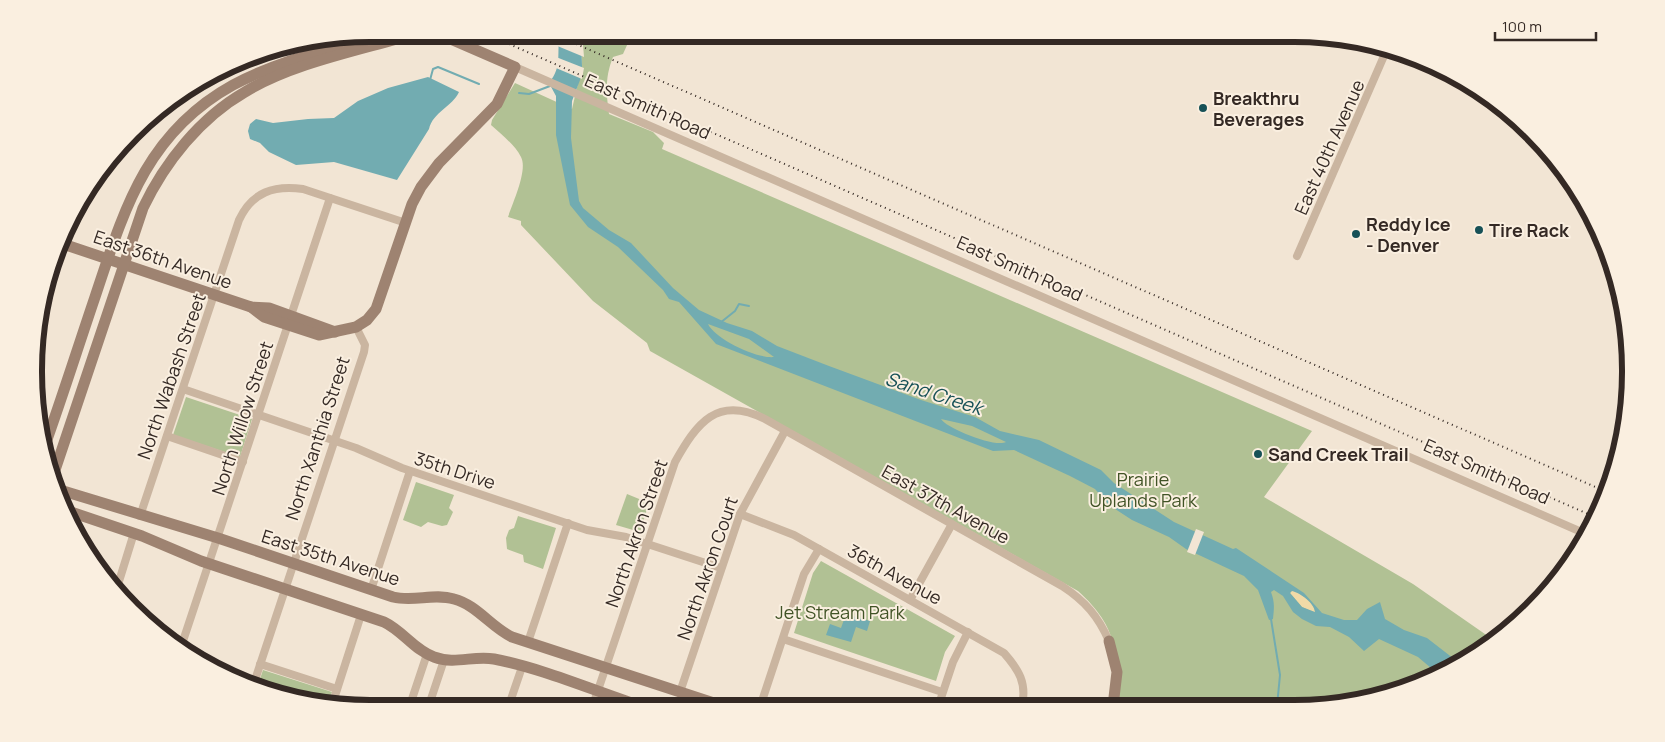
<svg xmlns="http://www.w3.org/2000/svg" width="1665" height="742" font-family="Manrope,sans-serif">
<rect width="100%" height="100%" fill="#f2e5d4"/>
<g fill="#b1c194">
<path d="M581,34H632L623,54L613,57C605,77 606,93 609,114L653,132L664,143L662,149L1312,431L1264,497L1413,584L1495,641L1423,682L1338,705L1118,706C1116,653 1120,629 1078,591L650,351L647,343L593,301L521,225V221L508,217C513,202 528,170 521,157C515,145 501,134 491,125L492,120L515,83L572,109L582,66Z"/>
<path d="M186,397L252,419L240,457L173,435Z"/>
<path d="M416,482L454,495L449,508L453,512L447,525L442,526L428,522L421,527L403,520Z"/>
<path d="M627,494L649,503L640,532L616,525Z"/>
<path d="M518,516L556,528L543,569L524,562L523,555L507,549L506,538L509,530L514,528Z"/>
<path d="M821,561L955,636L945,652L936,681L794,633L813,573Z"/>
<path d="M263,670L332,692L329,701L262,690L257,688Z"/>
</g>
<path fill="#f1daa7" d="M1292,590C1301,593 1315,604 1315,613L1302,607L1290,593Z"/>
<g fill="#72acb1" fill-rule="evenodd">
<path d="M560,34H581L582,66L580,80L572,101L571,138L579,201L583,208L609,230L631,243L673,288L699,310L727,323L752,331L777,346L829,366L921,400L975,417L1000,431L1039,440L1101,470L1114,483L1174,522L1233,549L1236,548L1304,593L1322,613L1344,620H1357L1367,609L1380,602L1385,619L1404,630L1427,638L1458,662L1438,674L1418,657L1379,639L1364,651L1349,637L1330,627L1316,626L1302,619L1293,612L1283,596L1274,590L1271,592C1275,603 1274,608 1273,619L1269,620L1258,590L1244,576L1186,549L1169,537L1132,520L1109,505L1095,489L1070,476L1014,450L993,451L716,344L679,302L669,299L663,290L618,247L588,227L570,205L556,135V96L549,83C563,66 556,53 560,34ZM708,324L749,339L774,357C757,359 715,339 708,324ZM941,419L972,426L1006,442C995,448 946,428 941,419ZM1292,591C1301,593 1315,604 1315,612L1302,607L1290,593Z"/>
<path d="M428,77L459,92C452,107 433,112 429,129L397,180L334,162L296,165L269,152L260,143L250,139L248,131L250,124L256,119L273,123L308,119L334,118L358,101L388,88Z"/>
<path d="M846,614L870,621L867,631L856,627L851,642L826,635L830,624L841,628Z"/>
</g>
<g fill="#f2e5d4">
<path d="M558,34L583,44L584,57L555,45Z"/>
<path d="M556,57L584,68L582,79L556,68Z"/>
<path d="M1196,529L1204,532L1195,555L1187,552Z"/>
</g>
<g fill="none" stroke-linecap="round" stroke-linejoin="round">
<g stroke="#72acb1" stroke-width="2">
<path d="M430,80L433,69L438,67L479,84"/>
<path d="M519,93L529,94L550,86"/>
<path d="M720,323L735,311L739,304L749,306"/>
<path d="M1271,619L1280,675L1277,706"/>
</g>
<g stroke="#cab5a0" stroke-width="8">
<path d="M515,67L1586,534"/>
<path d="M1297,256L1387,49"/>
<path d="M183,389L356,448L402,468L587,530L626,537L721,568"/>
<path d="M167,436L243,462"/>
<path d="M740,514L794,535L1004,653C1019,670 1027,683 1022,706"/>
<path d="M140,516L239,220C252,192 274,185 303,189L406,223"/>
<path d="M371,590L410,471"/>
<path d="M116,591L134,533"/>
<path d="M910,600L952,524"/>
<path d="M783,639L942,692"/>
<path d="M528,642L568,523"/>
<path d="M181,647L330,198"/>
<path d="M260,664L337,689"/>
<path d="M253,686L364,352L365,345L356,327"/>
<path d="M680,692L740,514L785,431"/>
<path d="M333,702L361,615"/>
<path d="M760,707L804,574L819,549"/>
<path d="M938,707L953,662L968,632"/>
<path d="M409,708L427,654"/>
<path d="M428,708L444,660"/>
<path d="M508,708L522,667"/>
<path d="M592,708L675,462C697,423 717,395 765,419L1062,586C1085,601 1098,616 1109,641"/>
</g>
<g stroke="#9e8371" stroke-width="11">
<path d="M63,244L251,307L269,308L335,332"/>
<path d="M251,307L264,317L319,335L356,327L367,320L376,309L412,204L421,187L439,163L497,104L515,67L439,34"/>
<path d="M44,448C62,398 78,347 95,297C124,210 146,133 233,85C280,60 332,49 382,34"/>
<path d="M54,473L143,208C165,162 200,118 245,92C292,63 361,50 414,34"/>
<path d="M60,490L218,538L393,597C414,602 434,593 454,599C477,605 491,627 512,637L726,707"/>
<path d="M68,511L142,536L201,561L384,622C403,631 414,650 434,657C455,665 474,655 494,659C542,668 597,692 644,707"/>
<path d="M1109,641L1117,672L1113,706"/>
</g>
<g stroke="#342924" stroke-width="2" stroke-dasharray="1 4" stroke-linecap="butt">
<path d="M486,34L1595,517"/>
<path d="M539,34L560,43"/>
<path d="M553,34L1607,492"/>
</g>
</g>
<g fill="#175157" stroke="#faefe0" stroke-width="2">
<circle cx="1203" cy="108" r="5"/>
<circle cx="1479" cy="230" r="5"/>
<circle cx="1356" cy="234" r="5"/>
<circle cx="1258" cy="454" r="5"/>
</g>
<g text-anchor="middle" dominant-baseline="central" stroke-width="4" stroke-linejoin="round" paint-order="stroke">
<g font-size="18" font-weight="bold" fill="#342924" stroke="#faefe0" text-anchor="start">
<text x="1213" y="98">Breakthru<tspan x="1213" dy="21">Beverages</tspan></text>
<text x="1366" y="224">Reddy Ice<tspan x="1366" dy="21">- Denver</tspan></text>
<text x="1489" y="230">Tire Rack</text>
<text x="1268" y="454">Sand Creek Trail</text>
</g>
<g font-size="18" fill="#342924" stroke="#faefe0">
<text transform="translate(648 106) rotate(24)">East Smith Road</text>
<text transform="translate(1329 147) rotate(-66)">East 40th Avenue</text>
<text transform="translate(163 259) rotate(19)">East 36th Avenue</text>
<text transform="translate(1020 268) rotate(24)">East Smith Road</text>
<text transform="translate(171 376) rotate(-71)">North Wabash Street</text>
<text transform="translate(242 418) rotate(-72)">North Willow Street</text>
<text transform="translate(317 438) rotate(-72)">North Xanthia Street</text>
<text transform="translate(455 470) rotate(18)">35th Drive</text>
<text transform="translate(1487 471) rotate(24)">East Smith Road</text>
<text transform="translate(946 504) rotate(29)">East 37th Avenue</text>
<text transform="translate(636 533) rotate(-71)">North Akron Street</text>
<text transform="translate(331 557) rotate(18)">East 35th Avenue</text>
<text transform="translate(707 568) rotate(-71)">North Akron Court</text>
<text transform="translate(895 574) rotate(29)">36th Avenue</text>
</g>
<g font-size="18" fill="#415326" stroke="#faefe0">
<text x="1143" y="479">Prairie<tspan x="1143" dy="21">Uplands Park</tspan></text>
<text x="840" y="612">Jet Stream Park</text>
</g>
<g font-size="19" font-style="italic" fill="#175157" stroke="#faefe0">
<text transform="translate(934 393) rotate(18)">Sand Creek</text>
</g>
</g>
<path d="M0 0H1665V742H0ZM370 42H1294A328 328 0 0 1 1622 370V372A328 328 0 0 1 1294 700H370A328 328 0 0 1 42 372V370A328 328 0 0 1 370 42Z" fill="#faefe0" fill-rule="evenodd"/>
<path fill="none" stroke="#342924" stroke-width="6" d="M370 42H1294A328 328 0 0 1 1622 370V372A328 328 0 0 1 1294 700H370A328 328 0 0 1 42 372V370A328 328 0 0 1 370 42Z"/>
<path d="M1495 32v8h101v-8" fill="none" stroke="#342924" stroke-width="2.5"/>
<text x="1502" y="32" font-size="15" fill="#342924" stroke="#faefe0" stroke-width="4" paint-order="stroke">100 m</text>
</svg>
